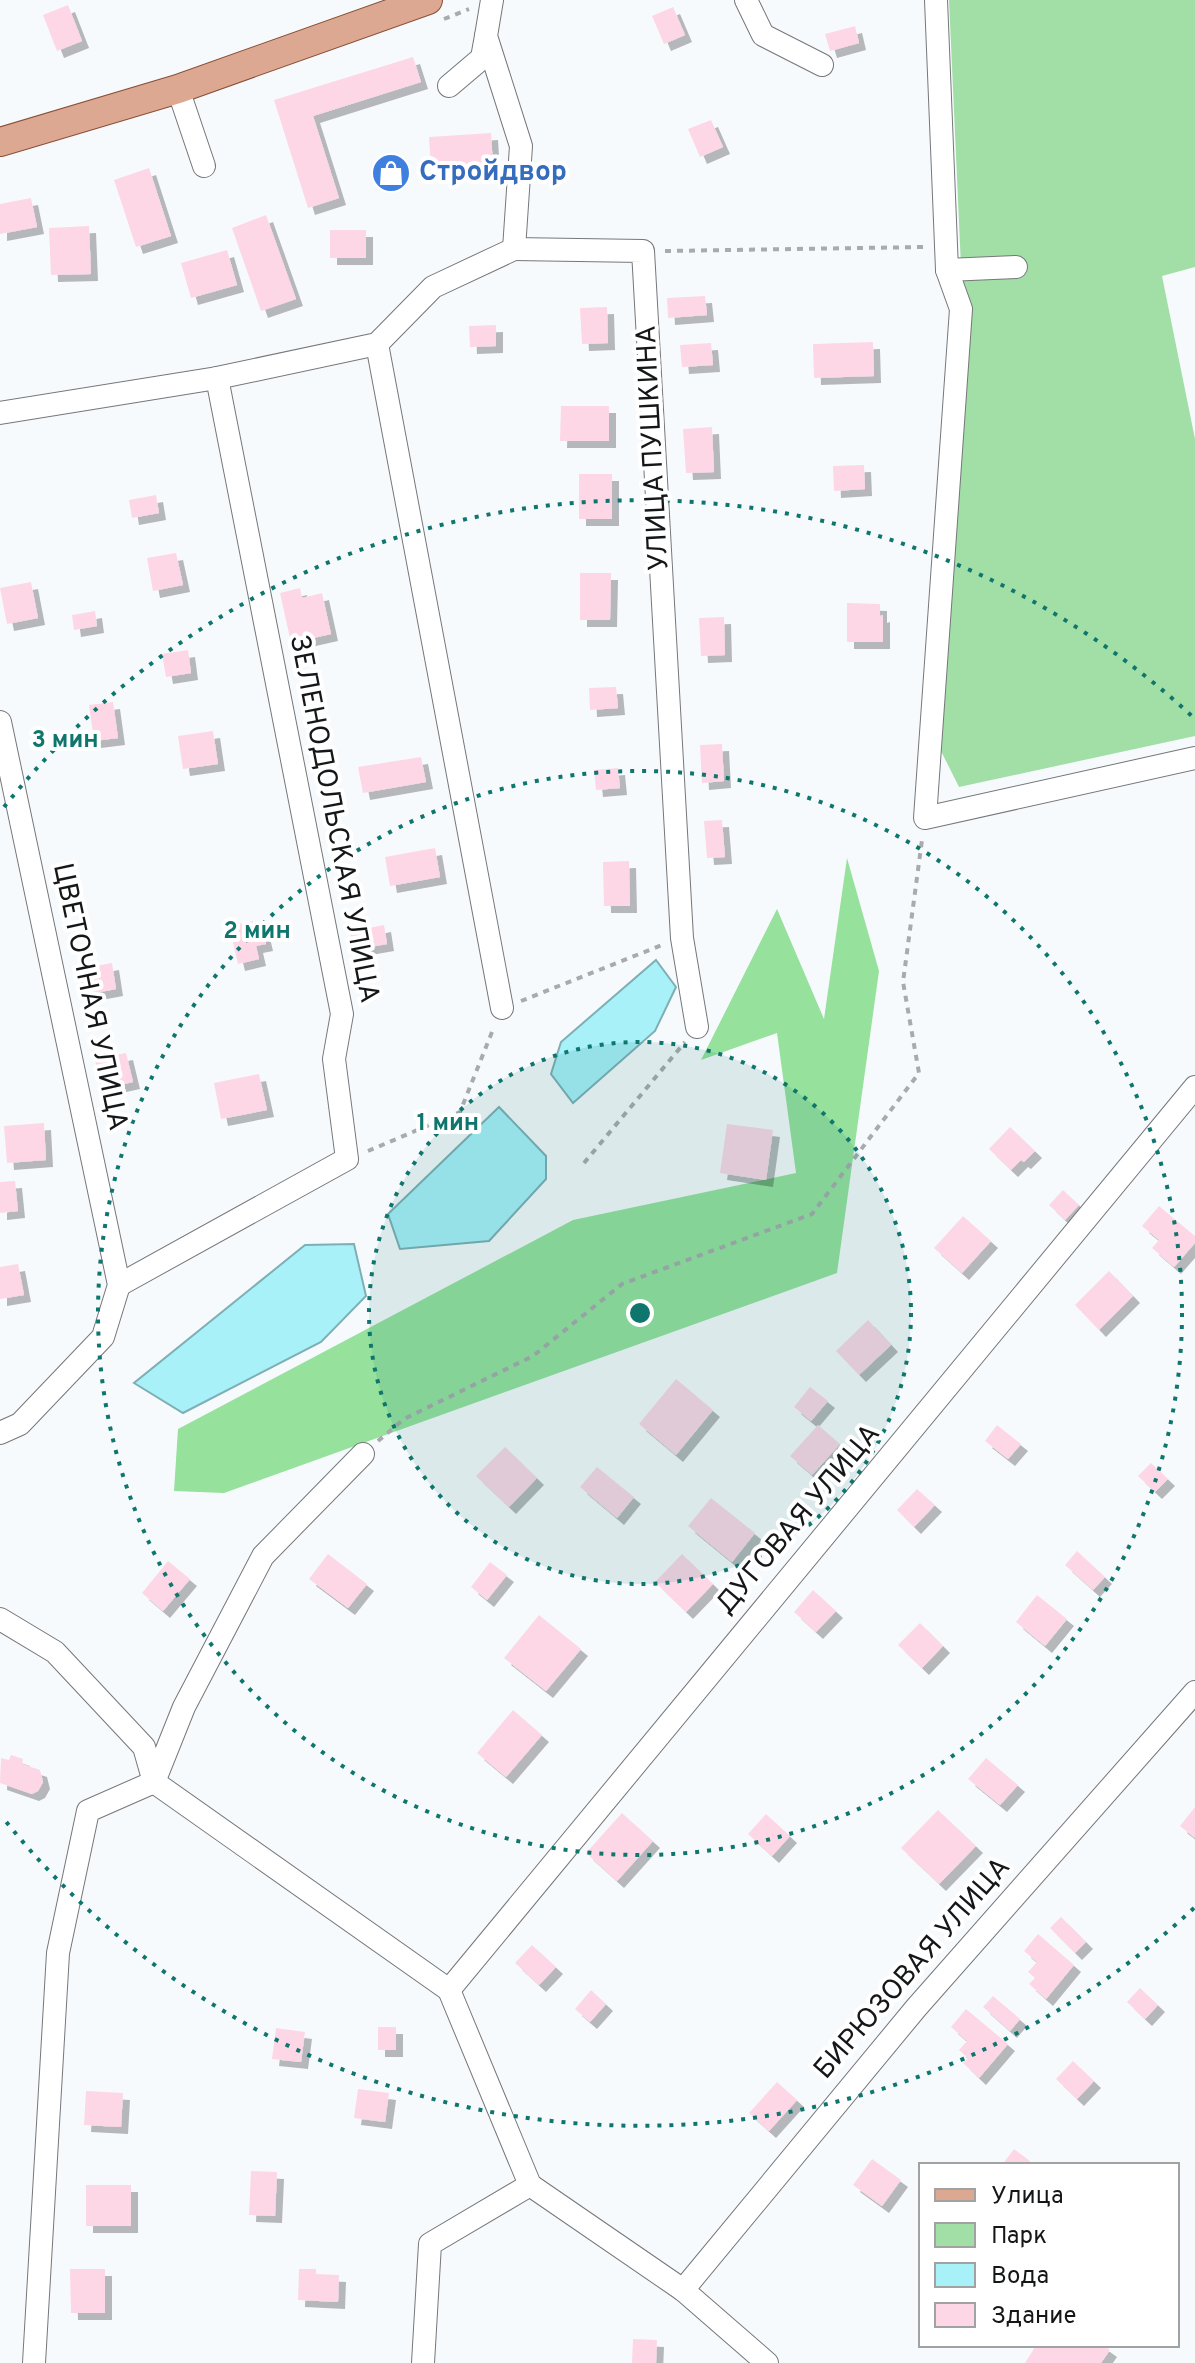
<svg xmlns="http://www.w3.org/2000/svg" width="1195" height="2363" font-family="Overpass,sans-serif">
<defs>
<filter id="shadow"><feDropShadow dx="7" dy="7" stdDeviation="0" flood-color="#0004"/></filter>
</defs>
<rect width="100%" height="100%" fill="#f7fafd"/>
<path fill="#a1dfa6" d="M949,0H1195V267L1162,276L1195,439V736L959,787L940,749L963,311Z"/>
<path fill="#96e19c" d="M847,858L879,971L837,1273L224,1493L174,1491L178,1429L573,1220L796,1173L777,1033L701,1060L777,909L824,1019Z"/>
<g fill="#a9f1f9" stroke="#7dafb5" stroke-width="2">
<path d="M656,960L676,987L655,1031L573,1103L551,1074L561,1042Z"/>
<path d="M499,1107L546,1156V1179L489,1241L400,1249L388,1214Z"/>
<path d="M354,1244L366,1296L321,1342L183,1413L134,1383L305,1245Z"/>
</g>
<g fill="#fed7e6" filter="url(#shadow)">
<path d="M68,5L82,41L57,51L43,15Z"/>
<path d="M673,7L685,35L664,44L652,16Z"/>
<path d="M855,26L859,43L830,51L825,34Z"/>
<path d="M413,57L421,82L313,116L339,198L308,208L274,100Z"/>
<path d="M711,120L723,147L700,157L688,129Z"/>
<path d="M491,133L493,166L431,169L429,137Z"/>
<path d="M149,168L171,236L136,247L114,180Z"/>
<path d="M31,198L37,227L0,234V204Z"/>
<path d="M266,215L296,299L261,311L232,228Z"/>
<path d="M89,226L91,274L51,275L49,228Z"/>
<rect x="330" y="230" width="36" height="28"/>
<path d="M227,250L237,285L191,298L181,263Z"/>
<path d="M705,296L707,315L668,318L667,298Z"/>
<path d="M607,307L608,343L582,344L580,308Z"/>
<path d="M496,325V346L470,347L469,326Z"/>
<path d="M873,342L874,376L814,378L813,344Z"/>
<path d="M711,343L713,365L682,367L680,345Z"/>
<path d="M561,406H609V441H560Z"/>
<path d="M712,427L714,472L686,473L683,429Z"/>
<path d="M864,465L865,489L834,491L833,466Z"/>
<rect x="579" y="474" width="33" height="45"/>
<path d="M156,495L159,513L132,518L129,500Z"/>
<path d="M176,553L183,585L153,591L147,558Z"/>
<path d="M580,573H611L610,620H580Z"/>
<path d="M31,582L38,618L7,624L0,588Z"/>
<path d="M300,588L302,598L322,593L331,634L291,643L280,593Z"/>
<path d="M847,603L880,604V616L883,615V642H847Z"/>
<path d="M95,611L97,626L74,630L72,615Z"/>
<path d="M724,617L725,655L701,656L699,618Z"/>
<path d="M188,650L191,673L166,677L162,654Z"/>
<path d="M616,687L618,708L590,710L589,688Z"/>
<path d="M113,702L118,738L94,741L89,705Z"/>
<path d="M213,731L218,764L183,769L178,736Z"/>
<path d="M722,744L724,781L702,783L700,745Z"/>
<path d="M421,757L426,782L363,793L358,767Z"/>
<path d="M618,768L620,788L596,790L594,770Z"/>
<path d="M722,820L725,857L707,858L704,821Z"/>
<path d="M435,848L440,877L390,886L385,857Z"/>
<path d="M629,861L630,906H604L603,862Z"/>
<path d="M253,921L255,928L262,927L266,944L256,946L259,959L238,964L229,926Z"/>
<path d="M384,925L387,944L353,950L350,932Z"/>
<path d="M112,963L116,989L84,995L79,969Z"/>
<path d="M126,1053L133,1082L101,1089L95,1059Z"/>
<path d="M259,1074L267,1110L221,1119L214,1083Z"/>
<path d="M44,1123L46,1160L7,1163L4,1126Z"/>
<path d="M727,1124L773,1130L766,1180L720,1173Z"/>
<path d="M1010,1127L1035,1151L1024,1162L1021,1160L1011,1170L989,1149Z"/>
<path d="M15,1181L18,1211L0,1213V1182Z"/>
<path d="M1063,1190L1079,1205L1065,1220L1049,1205Z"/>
<path d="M1159,1206L1195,1236V1243L1174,1267L1152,1248L1159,1240L1142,1226Z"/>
<path d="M963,1216L991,1241L962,1273L934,1248Z"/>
<path d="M18,1264L24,1295L0,1299V1267Z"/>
<path d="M1109,1271L1133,1296L1099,1330L1075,1305Z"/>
<path d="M868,1320L891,1345L859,1375L836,1351Z"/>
<path d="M676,1379L713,1410L676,1455L639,1424Z"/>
<path d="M810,1387L828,1401L811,1421L794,1407Z"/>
<path d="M818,1425L840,1444L812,1475L790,1456Z"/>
<path d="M997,1425L1021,1444L1008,1459L985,1441Z"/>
<path d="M505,1447L537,1478L509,1507L476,1476Z"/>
<path d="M1151,1463L1168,1479L1155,1492L1138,1476Z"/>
<path d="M597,1467L634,1497L617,1518L580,1487Z"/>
<path d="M917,1489L935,1505L914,1527L897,1510Z"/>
<path d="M711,1498L755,1533L732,1562L688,1526Z"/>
<path d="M1077,1551L1105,1577L1093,1590L1065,1565Z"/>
<path d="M328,1554L367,1584L348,1608L309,1579Z"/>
<path d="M682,1554L713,1584L686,1612L655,1582Z"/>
<path d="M168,1561L190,1579L163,1611L142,1593Z"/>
<path d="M490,1562L507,1575L487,1600L471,1587Z"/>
<path d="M813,1590L836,1611L816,1632L794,1612Z"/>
<path d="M1037,1595L1067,1619L1045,1646L1016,1622Z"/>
<path d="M539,1615L581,1649L546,1691L504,1658Z"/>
<path d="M920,1623L943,1646L922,1668L898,1645Z"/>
<path d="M513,1710L542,1735L506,1777L477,1753Z"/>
<path d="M11,1755L23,1759L22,1764L40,1770L43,1782L38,1791L32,1794L0,1783L1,1758L9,1760Z"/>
<path d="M986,1758L1018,1785L1000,1805L968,1779Z"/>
<path d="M1195,1807V1838L1180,1826Z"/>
<path d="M938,1810L976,1846L939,1884L901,1848Z"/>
<path d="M622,1813L653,1841L617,1881L586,1853Z"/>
<path d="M766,1814L790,1836L772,1856L748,1834Z"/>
<path d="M1061,1917L1086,1942L1075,1953L1050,1928Z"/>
<path d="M1038,1934L1074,1965L1046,1999L1029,1984L1035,1978L1028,1972L1037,1962L1024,1951Z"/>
<path d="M532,1945L556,1967L539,1985L515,1963Z"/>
<path d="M1140,1988L1158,2005L1145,2019L1127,2002Z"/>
<path d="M591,1990L606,2004L590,2022L575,2009Z"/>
<path d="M993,1996L1020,2019L1010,2031L983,2007Z"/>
<path d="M966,2009L1008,2044L979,2078L963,2063L968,2058L959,2050L967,2041L951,2027Z"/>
<rect x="378" y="2027" width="18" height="23"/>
<path d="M276,2028L305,2032L301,2062L272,2059Z"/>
<path d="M1073,2061L1094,2081L1077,2099L1056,2079Z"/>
<path d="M777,2082L797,2100L769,2131L749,2113Z"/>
<path d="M358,2089L389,2093L385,2122L354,2118Z"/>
<path d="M86,2091L123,2093L121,2127L84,2125Z"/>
<path d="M1014,2149L1030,2161L1028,2165H1002Z"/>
<path d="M872,2159L901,2180L882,2206L853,2185Z"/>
<path d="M251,2171L277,2172L275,2216L249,2215Z"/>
<rect x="86" y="2185" width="45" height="41"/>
<path d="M70,2269H105V2313H71Z"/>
<path d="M299,2269H316V2274L339,2275L338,2302L298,2300Z"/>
<path d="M633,2339L657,2340L656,2363H632Z"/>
<path d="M1034,2345H1103L1110,2350L1101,2363H1025L1035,2347Z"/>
</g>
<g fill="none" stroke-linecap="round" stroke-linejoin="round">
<g stroke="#75777a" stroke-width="24">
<g id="minor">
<path d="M492,0L486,36L521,146L514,249L643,251L682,938L697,1027"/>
<path d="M746,0L763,35L822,65"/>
<path d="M936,0L947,270L1016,267"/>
<path d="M449,86L482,58L486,36"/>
<path d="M178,89L204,166"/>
<path d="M947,270L961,309L925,818L1195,758"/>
<path d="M377,344L502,1008"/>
<path d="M0,413L217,378L377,344L433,287L514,249"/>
<path d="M0,722L119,1285L103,1337L20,1424L0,1433"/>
<path d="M119,1285L347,1159L334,1059L342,1014L217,378"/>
<path d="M0,1619L55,1652L144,1747L154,1782L449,1990L530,2185L683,2290L767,2363"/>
<path d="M449,1990L1195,1087"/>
<path d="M683,2290L916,2008L1195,1692"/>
<path d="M34,2363L58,1953L88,1811L154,1782L184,1707L263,1556L363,1454"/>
<path d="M423,2363L430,2244L530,2185"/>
</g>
</g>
<g stroke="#894f36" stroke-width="30">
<path id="major" d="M0,142L178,89L428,0"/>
</g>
<g stroke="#a8aaad" stroke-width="4" stroke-dasharray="6 6" stroke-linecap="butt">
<path d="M444,19L469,9"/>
<path d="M665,251L924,247"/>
<path d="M521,1001L662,945"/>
<path d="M368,1151L460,1112L494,1027"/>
<path d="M584,1163L685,1042"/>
<path d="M378,1441L404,1419L533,1356L622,1284L812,1214L919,1073L903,982L922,840"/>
</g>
<use href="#minor" stroke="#fff" stroke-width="22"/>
<use href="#major" stroke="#dda891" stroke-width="28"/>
</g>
<circle cx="640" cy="1313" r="271" fill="#0f766e" fill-opacity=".12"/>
<g fill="none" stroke="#0f766e" stroke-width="4" stroke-dasharray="4 8">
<circle cx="640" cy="1313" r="271"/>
<circle cx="640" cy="1313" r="542"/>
<path d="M1194 1908A813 813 0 0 1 4 1819M4 807A813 813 0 0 1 1194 718"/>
</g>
<defs>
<g id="shop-disc" transform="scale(2)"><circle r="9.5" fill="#3f7fe0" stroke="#fff"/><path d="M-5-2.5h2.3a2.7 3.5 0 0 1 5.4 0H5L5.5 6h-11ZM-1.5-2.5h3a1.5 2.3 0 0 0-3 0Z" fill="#fff"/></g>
</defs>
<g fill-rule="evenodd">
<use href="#shop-disc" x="391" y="173"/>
</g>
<g text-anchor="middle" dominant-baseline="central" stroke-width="8" stroke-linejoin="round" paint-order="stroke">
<g font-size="28" font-weight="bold" fill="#366cbe" stroke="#fff" text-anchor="start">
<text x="419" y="173">Стройдвор</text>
</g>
<g font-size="28" fill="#151617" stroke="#fff">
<text transform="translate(654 448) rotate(-93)">УЛИЦА ПУШКИНА</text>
<text transform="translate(333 819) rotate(79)">ЗЕЛЕНОДОЛЬСКАЯ УЛИЦА</text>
<text transform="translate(89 997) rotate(78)">ЦВЕТОЧНАЯ УЛИЦА</text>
<text transform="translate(799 1520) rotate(-50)">ДУГОВАЯ УЛИЦА</text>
<text transform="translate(913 1969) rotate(-49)">БИРЮЗОВАЯ УЛИЦА</text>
</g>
</g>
<circle cx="640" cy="1313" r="12" fill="#0f766e" stroke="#fff" stroke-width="4"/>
<g font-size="24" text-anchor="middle" font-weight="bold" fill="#0f766e" stroke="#fff" stroke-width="8" stroke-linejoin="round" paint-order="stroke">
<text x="65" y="747">3 мин</text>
<text x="257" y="938">2 мин</text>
<text x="448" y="1130">1 мин</text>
</g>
<rect x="919" y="2163" width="260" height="184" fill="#ffffff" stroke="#a1a2a2" stroke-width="2"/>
<rect x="935" y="2189" width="40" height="12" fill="#dda891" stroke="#a1a2a2" stroke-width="2"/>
<text x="991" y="2203" font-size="24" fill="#151617">Улица</text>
<rect x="935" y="2223" width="40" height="24" fill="#a1dfa6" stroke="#a1a2a2" stroke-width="2"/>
<text x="991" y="2243" font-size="24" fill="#151617">Парк</text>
<rect x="935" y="2263" width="40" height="24" fill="#a9f1f9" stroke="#a1a2a2" stroke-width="2"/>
<text x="991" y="2283" font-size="24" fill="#151617">Вода</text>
<rect x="935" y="2303" width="40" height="24" fill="#fed7e6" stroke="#a1a2a2" stroke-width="2"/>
<text x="991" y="2323" font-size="24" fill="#151617">Здание</text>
</svg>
